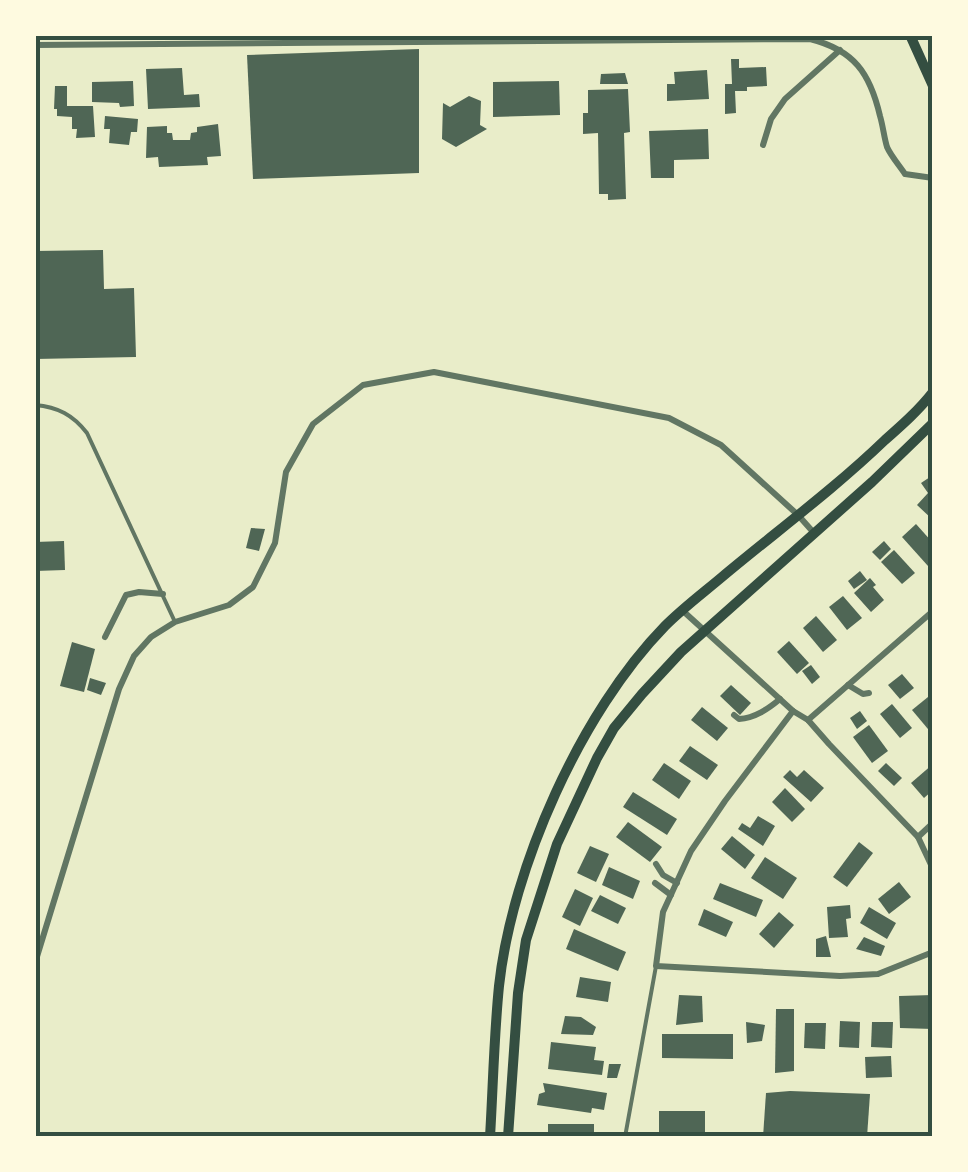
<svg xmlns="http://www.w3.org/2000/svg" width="968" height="1172" font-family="Roboto,sans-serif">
<rect width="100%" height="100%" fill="#e9edc9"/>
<g fill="#4f6655">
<path d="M419,49V173L253,179L247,55Z"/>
<path d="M731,59H739V68L766,67L767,86L747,87V91H735L736,113L725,114V84H732Z"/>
<path d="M182,68L184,95L199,94L200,107L148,109L146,69Z"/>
<path d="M707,70L709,99L667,101V84H675L674,72Z"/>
<path d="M625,73L628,84H600L601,74Z"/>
<path d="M133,81L134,106L120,107L119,103L92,102V82Z"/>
<path d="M559,81L560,115L493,117V82Z"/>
<path d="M55,86H67V106H93L95,137L76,138L77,129H72V117L57,116V109H54Z"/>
<path d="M628,89L630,132L624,133L626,199L608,200V194H599L598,133L583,134V113H588V90Z"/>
<path d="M469,96L481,101L480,125L487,129L456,147L442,139L443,103L450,107Z"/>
<path d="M105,116L138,119L137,132H131L129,145L109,143L110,129H104Z"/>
<path d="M218,124L221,156L207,157L208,165L159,167L158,157L146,158L147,127L167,126V133H172L173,140H190L191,133L197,132V127Z"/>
<path d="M708,129L709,159L674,160V178H651L649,131Z"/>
<path d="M103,250L104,289L134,288L136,357L35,359V251Z"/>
<path d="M930,477L933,480V494L931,496L933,498V520L917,505L928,493L921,483Z"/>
<path d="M916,524L933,543V561L928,566L902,537Z"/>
<path d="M251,528L265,529L259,551L246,548Z"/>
<path d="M64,541L65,570L35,571V542Z"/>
<path d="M884,541L891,549L880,560L872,552Z"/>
<path d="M894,550L915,573L902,584L881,562Z"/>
<path d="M860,571L867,580L854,589L848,581Z"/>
<path d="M870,578L876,585L873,587L884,600L871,612L854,593Z"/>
<path d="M843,596L862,618L847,630L829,607Z"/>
<path d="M816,616L837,640L823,652L803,628Z"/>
<path d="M789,641L809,663L797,674L777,652Z"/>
<path d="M72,642L95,649L84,692L60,686Z"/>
<path d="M811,665L820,677L812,684L802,671Z"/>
<path d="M902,674L914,688L900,699L888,685Z"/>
<path d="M90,678L106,683L101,695L87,690Z"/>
<path d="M731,685L751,703L740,715L720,696Z"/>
<path d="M928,697L933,703V735L912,710Z"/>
<path d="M892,704L912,728L900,738L880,714Z"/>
<path d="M702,707L728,728L717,741L691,720Z"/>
<path d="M860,711L867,721L857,729L850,718Z"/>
<path d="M869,725L888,751L872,763L853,737Z"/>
<path d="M690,746L718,765L707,780L679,761Z"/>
<path d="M664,763L691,781L679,799L652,780Z"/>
<path d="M886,763L902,778L894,786L878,771Z"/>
<path d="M933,764V790L924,798L911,783Z"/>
<path d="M790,770L797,777L804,770L824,788L811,802L783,777Z"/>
<path d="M785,788L805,809L792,822L772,802Z"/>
<path d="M633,792L677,819L667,835L623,807Z"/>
<path d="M758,816L775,826L763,846L738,829L742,823L750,828Z"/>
<path d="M628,822L662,847L650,862L616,837Z"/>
<path d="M732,836L755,855L745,869L721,849Z"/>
<path d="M859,842L873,853L847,887L833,877Z"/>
<path d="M590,846L609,854L596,882L577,873Z"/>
<path d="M765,857L797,878L783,899L751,878Z"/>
<path d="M609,867L640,881L633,899L602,885Z"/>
<path d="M899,882L911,897L889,914L878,899Z"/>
<path d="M720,883L763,900L756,917L713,899Z"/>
<path d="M575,889L593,898L580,926L562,917Z"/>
<path d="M600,895L626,908L618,924L591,911Z"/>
<path d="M850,905L851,918L846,919L848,937L829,938L827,907Z"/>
<path d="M869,907L896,923L887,939L860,923Z"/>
<path d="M704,909L733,922L726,937L698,925Z"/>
<path d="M779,912L794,925L774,948L759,934Z"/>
<path d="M574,929L626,952L618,971L566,949Z"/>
<path d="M826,936L831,957H816V939Z"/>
<path d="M864,937L885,946L881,956L856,949Z"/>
<path d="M580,977L611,982L608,1002L576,997Z"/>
<path d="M679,995L702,996L703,1022L676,1025Z"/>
<path d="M933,995V1029L900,1028L899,996Z"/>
<path d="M776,1009H794V1071L775,1073Z"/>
<path d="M565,1016L581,1017L596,1027L593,1035L561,1034Z"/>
<path d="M840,1021L860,1022L859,1048L839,1047Z"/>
<path d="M746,1022L765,1025L762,1041L747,1043Z"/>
<path d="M872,1022H893L892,1048L871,1047Z"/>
<path d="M805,1023H826L825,1049L804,1048Z"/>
<path d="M662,1034H733V1059L662,1058Z"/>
<path d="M551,1042L596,1047L594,1060L604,1061L602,1075L548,1069Z"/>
<path d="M891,1056L892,1077L866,1078L865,1057Z"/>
<path d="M609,1064H621L617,1078H607Z"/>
<path d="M543,1083L607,1093L604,1110L592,1108L591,1113L537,1105L539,1094L545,1092Z"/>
<path d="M790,1091L870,1094L867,1137H763L766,1093Z"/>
<path d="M659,1111H705V1137H690V1133L659,1132Z"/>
<rect x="548" y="1124" width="46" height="13"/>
</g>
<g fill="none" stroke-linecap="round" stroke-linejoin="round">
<path stroke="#344e41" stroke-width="2.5" d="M932,1137H933"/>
<g stroke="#617663" stroke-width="4">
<path d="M35,405C58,407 73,415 87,433L175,622"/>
<path d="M625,1137L656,966"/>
</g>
<g stroke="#617663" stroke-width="6">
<path d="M35,45L810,39C854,50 870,73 880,116C883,126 884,137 887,147C891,156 899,165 905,174L933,178"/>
<path d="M763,145L771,119L785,99L840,50"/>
<path d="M683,611L793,711L808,720L829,744L918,837L933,869"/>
<path d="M105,637L126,595L139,592L163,594"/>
<path d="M848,685L863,694L869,693"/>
<path d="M793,711L725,801L691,851L663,912L656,966L840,976L878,974L933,952"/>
<path d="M734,715L739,719C755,718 768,709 780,699"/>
<path d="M808,720L933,611"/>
<path d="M918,837L933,823"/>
<path d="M656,864L663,875L677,883"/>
<path d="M655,883L671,895"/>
<path d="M35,963L119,689L134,656L151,637L175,622L229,605L253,587L275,543L286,472L313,424L363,385L434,372L669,418L721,445L798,515L814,533"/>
</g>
<g stroke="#344e41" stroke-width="10">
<path d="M910,35L933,86"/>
<path d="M932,35L933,37"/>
<path d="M490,1137C493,1087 494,1036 499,986C512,867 581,712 665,626C683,608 703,593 722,577C777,531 834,489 885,440C902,425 919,410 933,392"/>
<path d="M508,1137L518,993L526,940L557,844L597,758L614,728L642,694L681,652L872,482L933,423"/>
</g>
</g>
<rect width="968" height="1172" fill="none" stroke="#fefae0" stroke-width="75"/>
<rect x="38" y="38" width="892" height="1096" fill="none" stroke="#344e41" stroke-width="4"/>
</svg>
